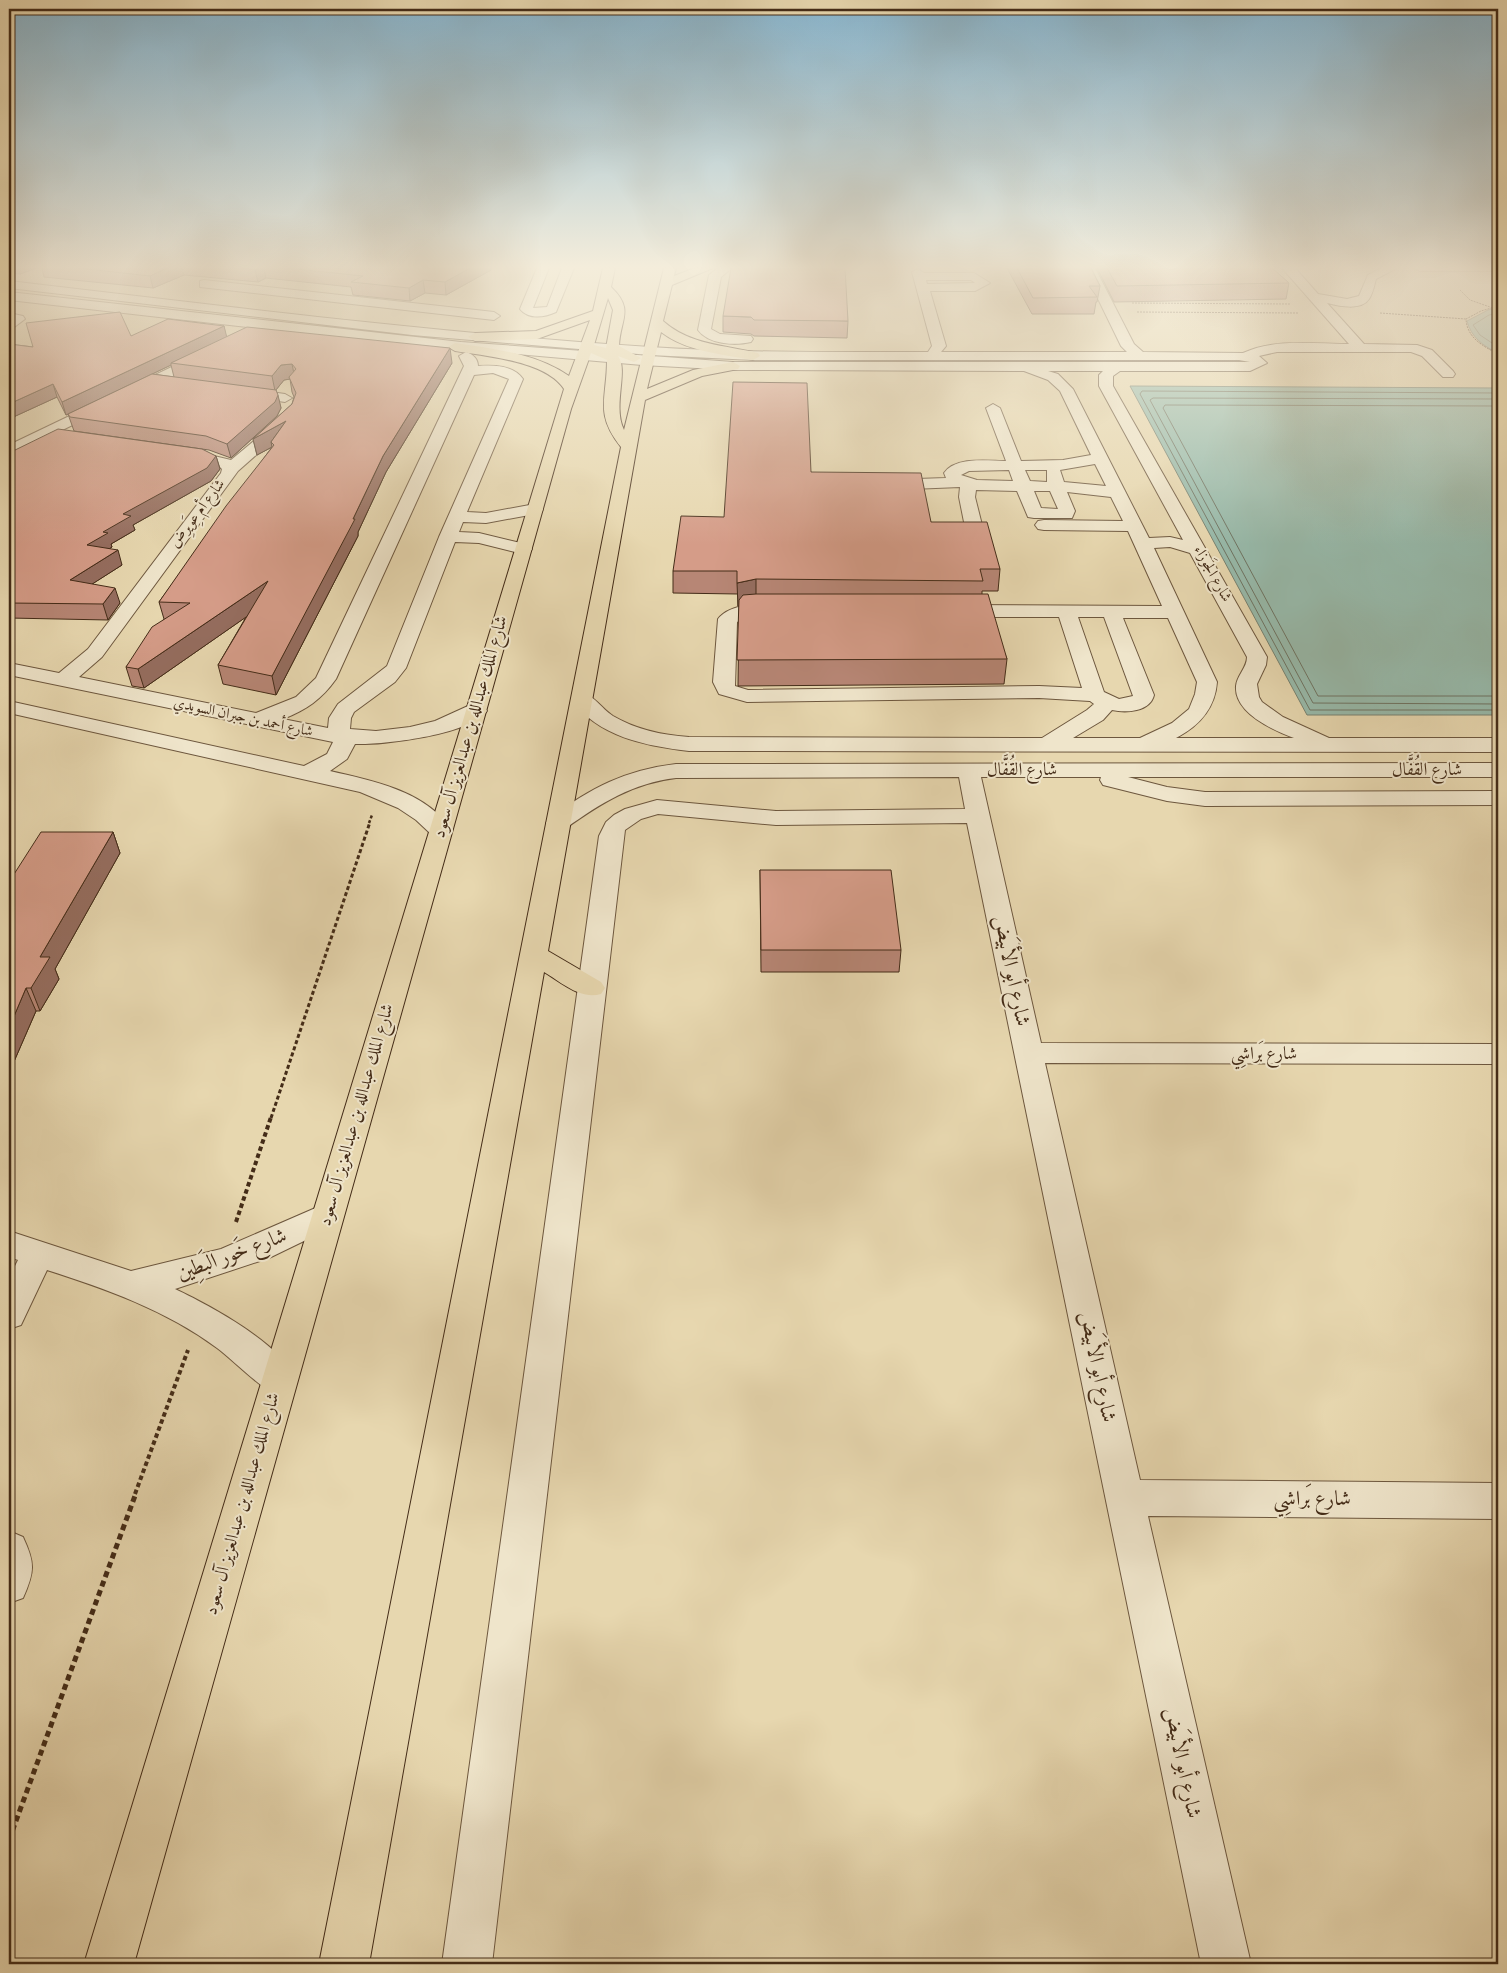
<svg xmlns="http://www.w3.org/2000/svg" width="1507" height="1973" font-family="Vollkorn,Amiri,serif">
<rect width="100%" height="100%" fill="#e7d7af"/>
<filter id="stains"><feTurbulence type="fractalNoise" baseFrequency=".004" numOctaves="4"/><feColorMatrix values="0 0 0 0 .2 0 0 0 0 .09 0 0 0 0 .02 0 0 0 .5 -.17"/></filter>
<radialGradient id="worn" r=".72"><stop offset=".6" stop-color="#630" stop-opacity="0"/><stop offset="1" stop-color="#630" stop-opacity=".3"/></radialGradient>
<g fill="#97baab" stroke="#768170">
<path d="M1498,308V353C1483,346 1471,337 1467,321L1488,310Z"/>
<path d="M1130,386L1498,388V715H1307Z"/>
</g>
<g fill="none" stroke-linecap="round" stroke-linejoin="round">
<g stroke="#6e7362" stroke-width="1">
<path d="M1498,313L1489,315L1473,325L1480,335L1498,347"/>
<path d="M1498,393L1142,391L1140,394L1310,710H1498"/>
<path d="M1498,399L1153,398L1150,400L1313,703L1498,704"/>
<path d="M1498,406L1165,405L1163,408L1318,696H1498"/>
</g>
<g stroke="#6d573e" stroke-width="2">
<g id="minor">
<path d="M537,268H549L533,308L547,307L562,268H574L556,312C545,317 529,320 520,309Z"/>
<path d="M718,268H732L721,277L711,329L720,334L751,336L753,339L751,342C734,346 708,344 698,330L709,275Z"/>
<path d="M1083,268H1095L1134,344L1143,352L1243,353C1275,338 1315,344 1349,344L1282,268H1295L1318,294L1347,299L1359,296L1368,275L1381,268H1397L1376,279C1374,286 1373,293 1369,299C1361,311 1339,306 1327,303L1364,344L1417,345L1432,350L1453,371L1455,374L1453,377H1443L1422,356L1411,352H1277L1259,356L1267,363L1250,371H1120L1113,376V386L1267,657L1266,665L1257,684L1259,697L1262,702L1283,717L1329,738H1498V752L689,751C646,746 598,737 571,699L575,695C592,690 599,707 613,716C637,730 662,735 689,737L1042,738L1087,710L1094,704L1090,701L1039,698L747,702L719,694L713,682L718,619C730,603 766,602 784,606L787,610L784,614L746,618L737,622L735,686L748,690L1039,686L1082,688L1059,617H955L948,615L945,611L948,607L955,605L1162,606L1128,531L1044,530L1038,529L1035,525L1038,521L1044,520L1123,521L1111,497L1067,492L1075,511L1072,518H1034L1028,517L1017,491L976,490L975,497L985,537L982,541H970L967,537L959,497L960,487L887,490L879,485L887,480L946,478L944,473C956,456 988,461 1006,461L986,408L993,404L1000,408L1021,461L1063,460L1091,455L1060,391L1048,380L1024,371L733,370L642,365L371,341L9,300V292L461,342L733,362H1250L1239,360H753L650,355L412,335L9,288V281C222,306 436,333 650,347C743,353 835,352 928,352L932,346L912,272L918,269L924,273H974L990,283L975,291H930L946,346L941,352H1127L1121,346ZM926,280H971L975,283L927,284ZM1048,371H1103L1099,375V386L1183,540L1170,537L1149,538L1073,389L1058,374ZM1095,464L1106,486L1064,482L1060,470ZM1009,470L1013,481L977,480L961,475L969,471ZM1025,470H1047V482L1030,481ZM1034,491H1050L1058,509L1041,508ZM1170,547L1190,553L1247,657C1247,668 1237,675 1236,686C1234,713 1273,730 1294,738H1176C1199,726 1215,709 1217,682L1154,548ZM1078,617H1104L1133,696L1119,699L1104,692ZM1123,618H1168L1197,682L1195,694L1189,709L1172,723L1140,738H1073L1103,720L1112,710C1126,713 1150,712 1154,695Z"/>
<path d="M1414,268H1498V271H1420Z"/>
<path d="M204,280L494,312L500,316L494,320L200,287V281Z"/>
<path d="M9,313L23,316L25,319L9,331Z"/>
<path d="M205,351L212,355L210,358L9,456V445Z"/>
<path d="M466,352C473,354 478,359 478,366C494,365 513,365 523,379L467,512L486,513L535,504L541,505L543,509L541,513L535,514L486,523L463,522L459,532L479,533L529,545L532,549L529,553L523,554L479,543L455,542L406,668L395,682L354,712L351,718L350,729L376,731L410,727L435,721L468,706L476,705L484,706L487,711C470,735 383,745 355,744L347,759L330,771C374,781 425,791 452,830L448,835L440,837L432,835L416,820L398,808L360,792L9,713V701L304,766L327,754L333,742L9,675V663L59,673L88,649L221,473L222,469L219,466L174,456L172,453L174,450L180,448L231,460L279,420H289L291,423L289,426L238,471L102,657L79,677L256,713L296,697L316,678L464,366L459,356ZM493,373L509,379L439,537L387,666L338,704L329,718L328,728L283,719C306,710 322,699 336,679L474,375Z"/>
<path d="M242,388L285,394L292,398L285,402L237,395L235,392L237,389Z"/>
<path d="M1498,763V777H1128L1167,787L1205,792L1498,791V805L1205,806L1167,801L1103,785L1100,780L1101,777H981L1041,1043L1498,1044V1064L1045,1063L1140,1480L1498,1483V1519L1148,1516L1251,1964H1201L967,823L776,825L658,814L641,819L625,830L492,1964H442L599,836L606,822L614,815L625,809L657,800L776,811L965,809L959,777L676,778C633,783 601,803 566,828L558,830L550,828L546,823L550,818C591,788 625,770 676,764Z"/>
<path d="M327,1203L339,1206L343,1215L339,1224L269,1258L175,1289C211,1306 279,1343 297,1379L292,1390C287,1391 282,1394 277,1394C263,1391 231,1358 217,1348C166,1310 106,1289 47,1270L21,1325L9,1329V1278L18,1260L9,1257V1231L131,1271L221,1249Z"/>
<path d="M9,1531L23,1537C35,1563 35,1571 23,1598L9,1603Z"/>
</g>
</g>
<g stroke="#442c18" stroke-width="2">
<path id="major" d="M603,268H615L611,287C635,310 620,319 619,346L641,358L634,362L618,356C629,370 612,406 624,430L664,268H676L674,276L695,268H713L672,285L663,321C690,345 724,345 758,353L760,356L753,360C722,354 687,352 661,332L647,389L693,370L733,362L740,366L738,369L702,376L645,400L548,951L601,982L605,988L601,994C580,1000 561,982 544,972L369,1964H319L621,447C594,413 607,399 607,360L591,353L571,409L134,1964H84L564,389C546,361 486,356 455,351L448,347L455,343C494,349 536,353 569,376L590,320L537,339L475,341L468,337L475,333L536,331L593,311ZM608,298L613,310L606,348L594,345Z"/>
</g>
<g stroke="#442c18" stroke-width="1" stroke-dasharray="2 1" stroke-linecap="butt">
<path d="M1460,290L1470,300L1490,307"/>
<path d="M1132,303L1290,304"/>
<path d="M1498,306L1481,311L1466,319C1467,338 1483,346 1498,354"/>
<path d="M1137,312L1298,313"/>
<path d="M1380,313L1466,319"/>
</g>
<path stroke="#442c18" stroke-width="2.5" stroke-dasharray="3 2" stroke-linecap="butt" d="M369,823L372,815"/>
<path stroke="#442c18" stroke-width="3" stroke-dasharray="4 2.5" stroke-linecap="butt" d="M271,1118L370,822"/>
<g stroke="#442c18" stroke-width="4" stroke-dasharray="4.5 3" stroke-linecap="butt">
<path d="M236,1222L271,1117"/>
<path d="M135,1494L188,1350"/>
</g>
<path stroke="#442c18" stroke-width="5" stroke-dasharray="6 4" stroke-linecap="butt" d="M9,1840L136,1493"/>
<use href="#minor" fill="#efe5cb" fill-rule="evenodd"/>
<use href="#major" fill="#e7d7af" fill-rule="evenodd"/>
</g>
<g fill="#b78675" stroke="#442c18" fill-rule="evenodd">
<path d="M9,268H36L20,274L9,273Z"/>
<path d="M42,268H491V270L446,295L425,293L410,301L353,295L351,287L266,278L258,282L184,275L153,288L44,277Z"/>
<path d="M1007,268H1091L1100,286L1097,302H1096L1094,314H1032Z"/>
<path d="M1097,268H1272L1289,283L1286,299L1114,302Z"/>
<path d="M723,316L848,321L847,338L754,336L751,334L723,332Z"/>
<path d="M224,326L226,337L452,363L386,472L358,532V536L276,695L223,684L218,665L246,617L144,688L132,686L126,667L164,619L159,602L272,447L257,455L253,439L292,404L294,397L292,392L290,379L284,380L276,390L281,408L277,416L231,458L209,450L74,431L68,414L66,415L57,397L9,419V344L33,347ZM171,365L174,377L152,374Z"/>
<path d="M9,453L216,456L220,469L211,481L133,525L135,530L111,544L112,547L109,549L122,565L92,584L120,603L108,620L9,618Z"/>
<path d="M811,472L931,522L1000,569L998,591H982V594L1007,659L1004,684L738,686L739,606H738V594L673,593V571L724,517Z"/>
<path d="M113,832L120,853L55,969L59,979L40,1011H36L9,1073V882Z"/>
<path d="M760,870L901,950L899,972H761Z"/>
</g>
<g fill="#956d5f" stroke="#442c18">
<path d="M18,268H36L20,274Z"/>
<path d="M167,268H182L184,275L153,288L150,276Z"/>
<path d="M259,268H264L266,278L258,282L255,270Z"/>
<path d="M470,268H491V270L446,295L445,282Z"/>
<path d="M423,280L425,293L410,301L409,288Z"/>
<path d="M224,326L227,338L171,363V365L66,415L62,402Z"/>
<path d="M450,348L452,363L386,472L358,532V536L276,695L272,676L353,519L383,456Z"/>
<path d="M292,364L295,379L289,377L290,379L284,380L275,391L272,376L281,365Z"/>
<path d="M53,384L57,397L9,419V404Z"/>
<path d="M278,395L281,408L277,416L231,458L227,444Z"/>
<path d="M286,421L271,442L272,447L257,455L253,439Z"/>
<path d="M216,456L220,469L211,481L133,525L135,530L111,544L112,547L91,560L87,545L123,514Z"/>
<path d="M118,550L122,565L75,595L70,580Z"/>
<path d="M756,579V602L738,606L737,583Z"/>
<path d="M268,581L272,599L144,688L138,669Z"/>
<path d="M115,588L120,603L108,620L103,604Z"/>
<path d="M113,832L120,853L55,969L59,979L40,1011L31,988L40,957Z"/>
<path d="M26,988L36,1011L9,1073V1028Z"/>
</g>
<g fill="#d59c88" stroke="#442c18">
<path d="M78,268H167L150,276Z"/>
<path d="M240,268H259L255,270Z"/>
<path d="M286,268H470L445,282L423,280L409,288L351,282L363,276Z"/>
<path d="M731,268H845L848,321L754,320L751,317L723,316Z"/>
<path d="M1017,268H1091L1100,286H1089L1097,297L1033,298Z"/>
<path d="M1107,268H1272L1289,283L1117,286Z"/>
<path d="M120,312L131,336L168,319L224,326L62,402L53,384L9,404V344L33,347L26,323Z"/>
<path d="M247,327L450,348L383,456L353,519H355L272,676L218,665L268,581L138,669L126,667L152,627L190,603L159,602L226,506L274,445L271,442L286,421L253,439L292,404L296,393L289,377L296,369L292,364L281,365L272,376L171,363Z"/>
<path d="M152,374L276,390L278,395L275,402L227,444L206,436L70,417L68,414Z"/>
<path d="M733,382L807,383L811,472L921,473L931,522H987L1000,569H980L983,581L756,579L737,583V571H673L681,516L724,517Z"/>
<path d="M58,429L202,449L216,456L207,468L123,514L131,516L103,532L108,533L87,545L118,550L70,580L115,588L103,604L9,603V453Z"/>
<path d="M756,594H988L1007,659L737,660L739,600L743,595Z"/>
<path d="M41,832H113L40,957H50L31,988H26L9,1028V882Z"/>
<path d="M760,870H891L901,950H761Z"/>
</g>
<linearGradient id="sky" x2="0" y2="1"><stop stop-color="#87b6d0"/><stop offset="0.49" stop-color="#f4eddb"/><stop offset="1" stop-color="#f4eddb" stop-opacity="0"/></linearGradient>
<rect width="1507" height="545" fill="url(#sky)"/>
<g text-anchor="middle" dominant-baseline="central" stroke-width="4" stroke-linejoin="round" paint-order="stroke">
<g font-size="15" fill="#442c18" stroke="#efe5cb">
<text transform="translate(198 514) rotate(-53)">شارع أم عِوَيرِض</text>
<text transform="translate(1212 574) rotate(61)">شارع الجَوزاء</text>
<text transform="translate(243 718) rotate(12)">شارع أحمد بن جبران السويدي</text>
</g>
<g font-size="18" fill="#442c18" stroke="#efe5cb">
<text transform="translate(471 727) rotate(-74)">شارع الملك عبدالله بن عبدالعزيز آل سعود</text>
<text x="1022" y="770">شارع القُفَّال</text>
<text x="1427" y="770">شارع القُفَّال</text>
<text x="1264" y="1054">شارع بَراشِي</text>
<text transform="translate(357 1115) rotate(-74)">شارع الملك عبدالله بن عبدالعزيز آل سعود</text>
<text transform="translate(243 1504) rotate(-74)">شارع الملك عبدالله بن عبدالعزيز آل سعود</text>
</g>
<g font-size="21" fill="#442c18" stroke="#efe5cb">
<text transform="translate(1011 971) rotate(78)">شارع أبو الأبيَض</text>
<text transform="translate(232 1255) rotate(-20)">شارع خَور البَطِين</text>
<text transform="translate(1097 1367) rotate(78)">شارع أبو الأبيَض</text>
<text x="1312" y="1499">شارع بَراشِي</text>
<text transform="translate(1182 1763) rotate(78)">شارع أبو الأبيَض</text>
</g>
</g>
<rect width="1507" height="1973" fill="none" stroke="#e7d7af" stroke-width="30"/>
<rect x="10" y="10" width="1487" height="1953" fill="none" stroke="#442c18" stroke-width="2.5"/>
<rect x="15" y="15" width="1477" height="1943" fill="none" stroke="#442c18"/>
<rect width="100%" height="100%" filter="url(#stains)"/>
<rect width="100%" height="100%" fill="url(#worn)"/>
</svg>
